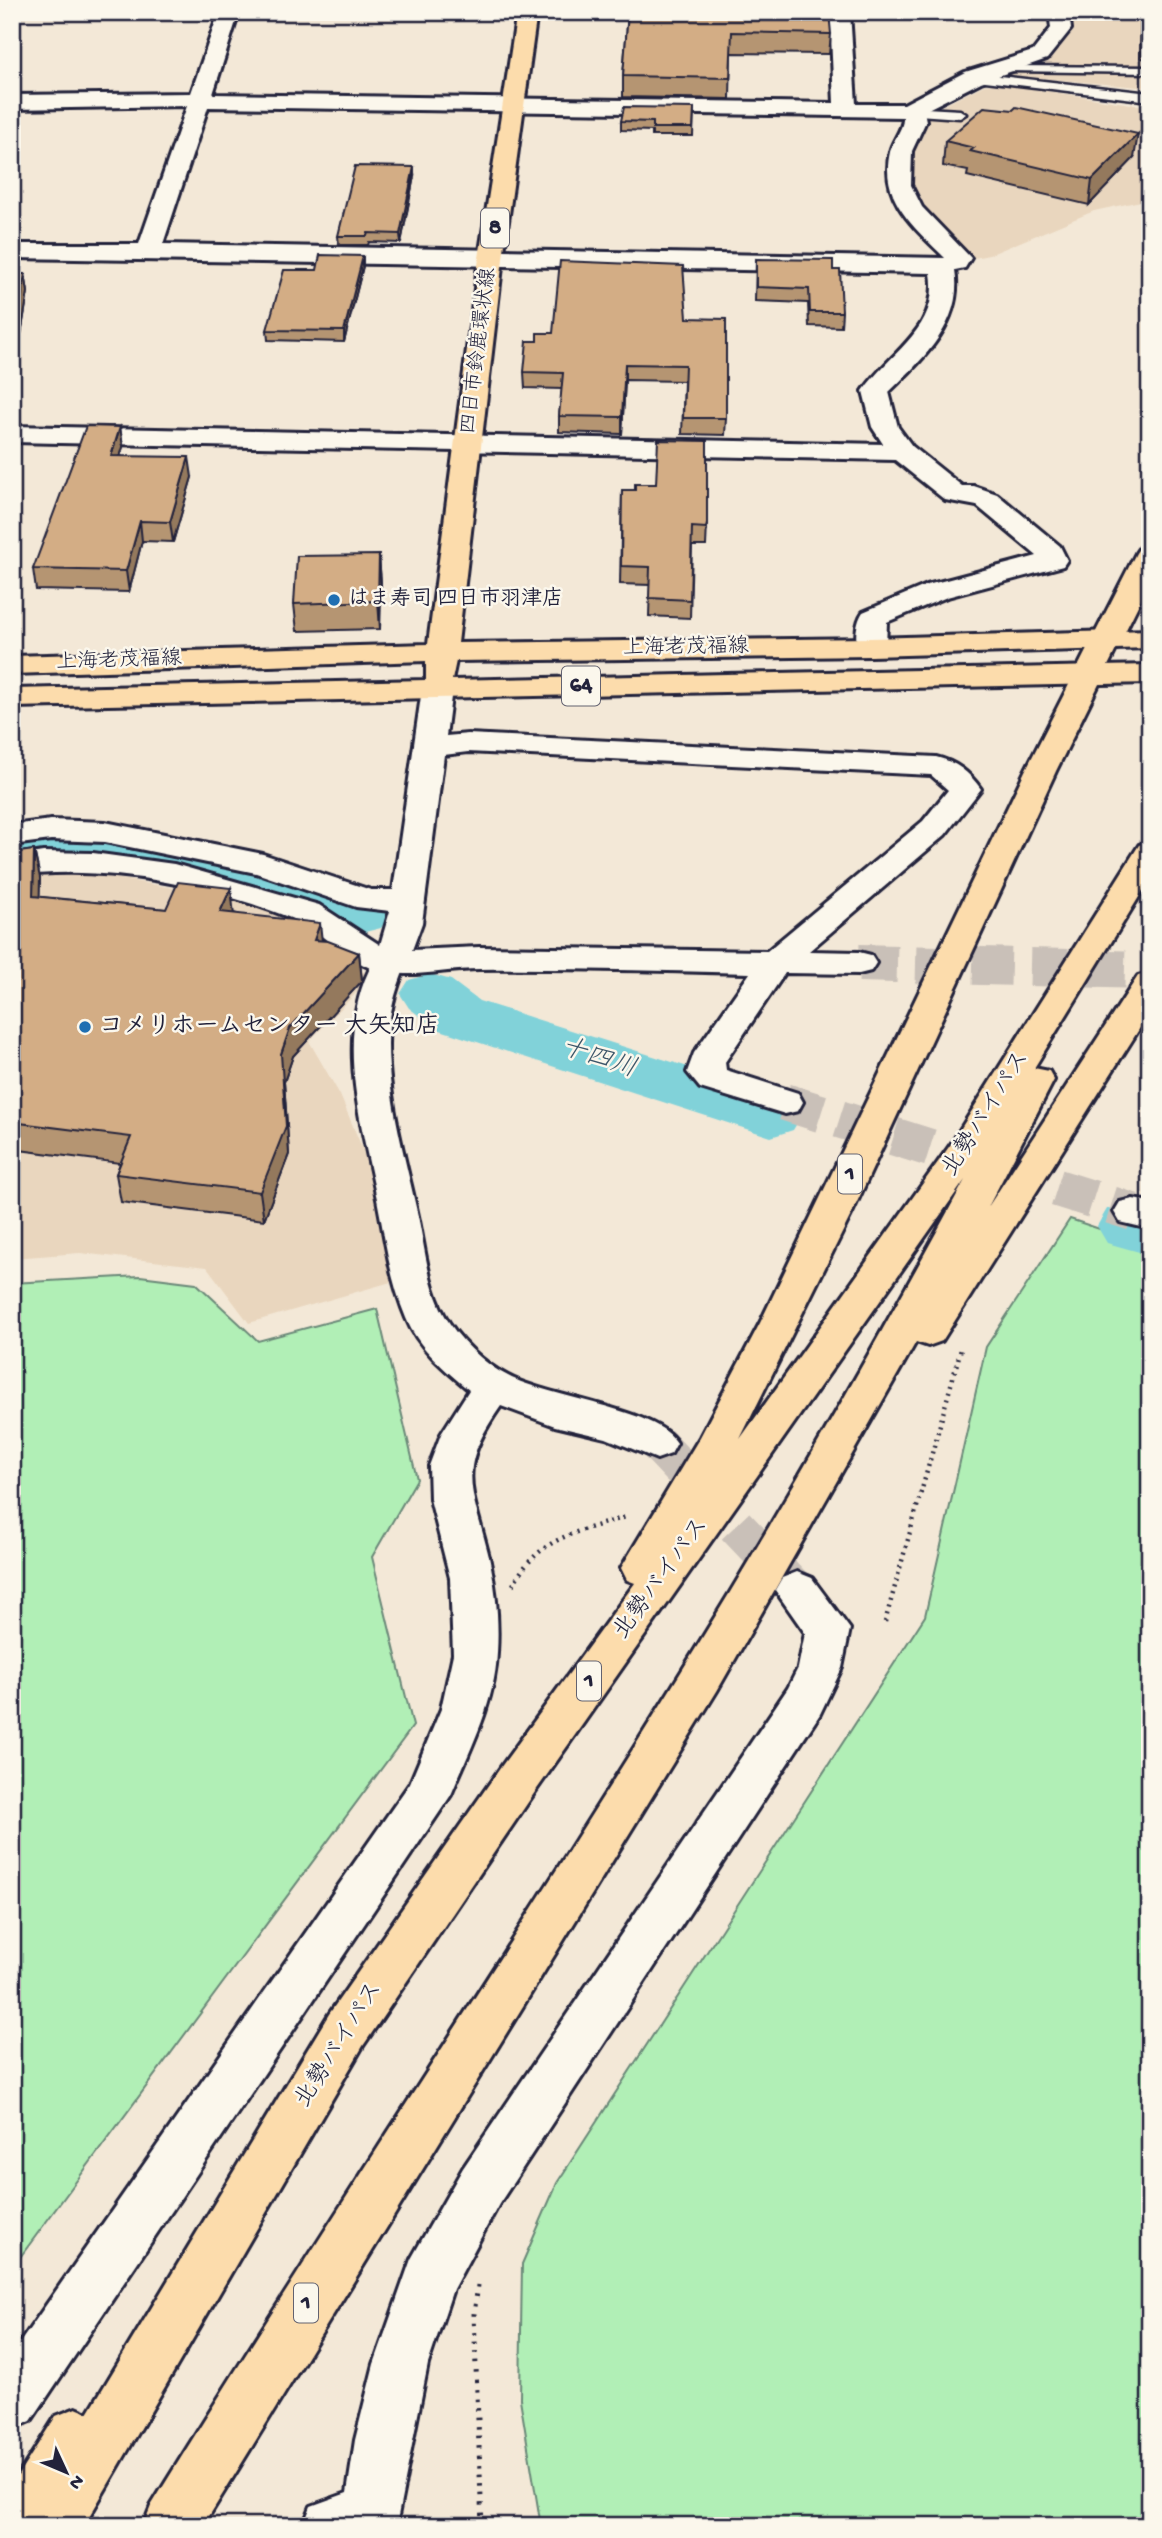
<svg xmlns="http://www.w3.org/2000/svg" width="1162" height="2538" font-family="'Gochi Hand','Klee One',sans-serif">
<rect width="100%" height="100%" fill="#f3e8d7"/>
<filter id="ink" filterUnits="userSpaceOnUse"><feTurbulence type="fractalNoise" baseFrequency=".0143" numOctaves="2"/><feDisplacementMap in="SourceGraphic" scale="14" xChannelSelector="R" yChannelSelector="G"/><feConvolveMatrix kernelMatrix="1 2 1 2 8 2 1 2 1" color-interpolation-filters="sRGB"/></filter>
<g filter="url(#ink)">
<g fill="#e9d6be">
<path d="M1065,12H1150V88L1004,75L1043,62Z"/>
<path d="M1001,84L1150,107V199L1094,211L989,255L969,259L911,205L903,173L923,116L984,85Z"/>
<path d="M92,874L221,896L280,914L321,932L367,975V982L309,1041L340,1095L368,1162L391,1282L249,1323L207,1267L80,1253L12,1258V878Z"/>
</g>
<g fill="#b1efb6" stroke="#6a8878" stroke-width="2">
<path d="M1070,1219L1150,1246V2526H541L520,2399L522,2264L557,2183L925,1616L986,1347Z"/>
<path d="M140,1276L196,1283L258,1341L377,1309L417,1479L372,1557L413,1726L12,2268V1283Z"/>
</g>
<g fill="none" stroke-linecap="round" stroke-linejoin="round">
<g fill="#81d2d9" fill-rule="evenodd">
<path d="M57,829C170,831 275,864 381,902L390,915L381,928L361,933C311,920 263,899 214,884C147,866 81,861 12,867V833Z"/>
<path d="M430,974L451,980L479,1001L793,1100L802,1115L793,1130L771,1137L437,1029L409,1008L400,994L409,980Z"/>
<path d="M1130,1202L1150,1207V1255L1107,1243L1097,1226L1107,1209Z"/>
</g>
<g stroke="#c9c0b8" stroke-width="38" stroke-dasharray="38 19" stroke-linecap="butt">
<path d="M859,963L1150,970"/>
<path d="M785,1102L1133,1212"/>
</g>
<path stroke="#c9c0b8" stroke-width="38" stroke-dasharray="38 19" stroke-linecap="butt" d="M657,1443L793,1586"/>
<g stroke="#22223b" stroke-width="5">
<g id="service">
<path d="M1008,66L1150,67V73L1004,71L1002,69Z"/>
<path d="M973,73L1150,93V101L969,79L967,77Z"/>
<path d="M908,107L960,110L966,114L960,118L904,114L902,111Z"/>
</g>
</g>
<g stroke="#22223b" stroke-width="6">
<g id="minor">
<path d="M219,12H239L213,94L834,103L830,12H850L856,104H904L965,72L1033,51L1051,28L1049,12H1069L1071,29L1047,59L981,82L924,111L926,121L912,151L911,185L922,207L971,258L965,268L955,270C964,322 923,359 889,392L898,427L912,446L962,486H974L997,494L1060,546L1067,560L1063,566L947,597L887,622L886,647L881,653L871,656L861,653C853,643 856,622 863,612L927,585L1037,556L977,506L945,500L895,460L12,442V426L883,444L872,427L863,391C890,351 940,329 931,273L12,258V244H139L187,106L12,109V95L191,93ZM208,107L903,117C904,129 892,140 890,152C879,200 915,228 945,258L163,244Z"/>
<path d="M437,680L448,683L452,689L446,736L468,734L936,757C956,762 969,772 981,789L945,835L809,951L859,952L871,955L876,963L871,971L859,974L785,973L725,1062L726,1070L798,1093L803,1102L798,1111L785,1114L700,1088L687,1072L694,1053L750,973C660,971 569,968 479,969C450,969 418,977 389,973C349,967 327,933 293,919C211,885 99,863 12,877V857L43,852L93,853L174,864L319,905L380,945L390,911L356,907L256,873L105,842L51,840L12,845V825L51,820L105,822L263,854L371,890H393L422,689L426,683ZM468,752L931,775L948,790L923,821L767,951L479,947L412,950L422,923L444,755Z"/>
<path d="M1133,1199L1150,1202V1229L1120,1222L1114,1212L1120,1202Z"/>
</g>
</g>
<g stroke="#22223b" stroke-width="6">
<g id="tertiary">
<path d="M390,951L402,954L407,962C396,989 388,1014 388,1044C388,1102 406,1160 418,1216C425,1248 428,1285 444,1314C457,1338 484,1364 508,1376C546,1397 659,1409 677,1443L671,1454L657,1459L606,1438L555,1426L501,1406C455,1471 472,1487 489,1557C496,1588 499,1621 497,1653C495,1703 470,1749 451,1795L31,2421L12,2429V2354L410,1783L441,1709L453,1654L450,1578L430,1499L429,1466L441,1434L469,1390C445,1370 418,1348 406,1318C390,1280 385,1239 377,1199C361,1120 331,1028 378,954Z"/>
<path d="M797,1572L812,1578L850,1629L842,1668L820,1714L499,2204L453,2289L428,2364L396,2526H303L311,2506L347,2493L355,2440L374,2364L411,2259L463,2168L788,1688L798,1668L805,1633L775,1590L782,1578Z"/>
</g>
</g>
<g stroke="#22223b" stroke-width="6">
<path id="primary" d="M517,12H537L503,258L458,643L871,638L1150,630V648L871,656L456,661L452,680L1150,665V683L12,707V689L426,680V661L12,674V656L428,644L479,258Z"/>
</g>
<g stroke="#22223b" stroke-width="6">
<path id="trunk" d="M1150,545V581L1056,771L852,1213L740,1439L951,1144L1139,845L1150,842V879L1034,1068L1049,1071L1054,1080L988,1207L1138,976L1150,973V1012L942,1341L928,1346L916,1342L717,1691L203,2526H143L151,2506C340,2200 542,1901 729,1594C811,1458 889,1320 965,1180L535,1792L363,2046L84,2526H12V2485L56,2416L76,2408L88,2413L329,2014L503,1764L635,1583L627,1580L621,1568L700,1437L760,1323L1025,771L1136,553L1140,547Z"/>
</g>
<g stroke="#22223b" stroke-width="4.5" stroke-dasharray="2 5" stroke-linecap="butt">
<path d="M513,1585C540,1535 579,1532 629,1516"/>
<path d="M885,1622L961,1349"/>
</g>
<path stroke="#22223b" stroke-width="5" stroke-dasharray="2.5 7" stroke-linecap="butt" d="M478,2285L474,2314L482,2526"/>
<use href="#service" fill="#fbf7ec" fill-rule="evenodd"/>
<use href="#minor" fill="#fbf7ec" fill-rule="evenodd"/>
<use href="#tertiary" fill="#fbf7ec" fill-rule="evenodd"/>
<use href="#primary" fill="#fcdcac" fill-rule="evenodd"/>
<use href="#trunk" fill="#fcdcac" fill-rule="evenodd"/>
</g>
<g fill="#b59572" stroke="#22223b" stroke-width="2">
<path d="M628,12L831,34L829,54L731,53L730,99L623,97V76Z"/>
<path d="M1141,12H1150V59L1140,58Z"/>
<path d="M694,108L693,136H652V131L621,130V121Z"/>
<path d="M945,141L1134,158L1089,205L967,176L968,171L943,166Z"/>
<path d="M414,176L401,243L369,242L368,245H339L338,236Z"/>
<path d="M756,259L833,270L842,312L841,327L809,326L808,303L755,301Z"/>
<path d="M363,266L344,342L268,340L267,330L317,270Z"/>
<path d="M12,274H25L28,292L21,334H12Z"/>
<path d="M687,318L726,418L725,435L682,434L684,381L625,380L622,434L559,432V416L562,389L525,388L524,372L537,341L553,333Z"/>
<path d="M120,427L123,447L120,456L192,477L173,542L142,541L129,592L36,590L33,569Z"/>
<path d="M656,484L707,524L706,546H692L690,618L649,616L650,585L620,584L622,490H635Z"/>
<path d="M379,555L381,583L380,629L297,631L294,604Z"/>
<path d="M34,850L40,878L39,897L166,909L234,913L359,953L362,981L293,1056L284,1082L289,1154L264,1220L121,1202L116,1174L120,1163L12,1149V853Z"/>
</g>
<g fill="#94795d" stroke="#22223b" stroke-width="2">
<path d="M1138,134L1134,158L1089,205L1092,180Z"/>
<path d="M414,167V176L401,243L400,234Z"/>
<path d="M363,256V266L344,342V331Z"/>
<path d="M25,274L28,292L21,334L18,316Z"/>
<path d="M625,364V380L622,434V417Z"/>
<path d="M120,427L123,447L114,476L111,456Z"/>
<path d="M189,457L192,477L173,542L170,522Z"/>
<path d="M140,521L142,541L129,592L126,571Z"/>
<path d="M379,555L381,583L380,629L378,601Z"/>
<path d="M34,850L40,878L39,924L33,896Z"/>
<path d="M231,888L234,916L220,912Z"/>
<path d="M320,923L323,951L314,940Z"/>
<path d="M359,953L362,981L293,1056L284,1082L289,1154L264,1220L260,1192L281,1054L290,1028Z"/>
</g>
<g fill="#d3ad85" stroke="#22223b" stroke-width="2">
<path d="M628,12H829L831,34L732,32L730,78L623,76Z"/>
<path d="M1144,12H1150V40L1143,39Z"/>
<path d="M624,107L694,108L693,128H653V122L621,121Z"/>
<path d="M984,107L1013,110L1016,107L1138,134L1092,180L970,151L974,148L945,141Z"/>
<path d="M355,166L414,167L400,234L368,233L367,236H338Z"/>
<path d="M320,255L363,256L344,331L267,330L284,270H317Z"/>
<path d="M756,259L833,260V270H840L842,312H810L809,289L756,287Z"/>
<path d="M560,261L683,266L687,318L726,319V418H683L685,365L625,364L622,417L559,416L563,373L524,372L527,341H537V333H553Z"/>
<path d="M12,274H25L18,316H12Z"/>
<path d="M86,426L120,427L111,456L189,457L170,522L140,521L126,571L33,569Z"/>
<path d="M658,440L707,441V524L706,528L692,527L690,600L649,598L650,567L621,566L622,490H635V484H656Z"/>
<path d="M379,555L378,601L294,604L297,556Z"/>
<path d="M34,850L33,896L166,909L178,882L231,888L220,912L320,923L314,940L328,941L359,953L290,1028L281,1054L286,1126L260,1192L116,1174L131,1137L12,1122V853Z"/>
</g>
</g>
<g fill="#1f6fb2" stroke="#fbf7ec" stroke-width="2.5">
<circle cx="334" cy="600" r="7"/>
<circle cx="85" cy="1027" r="7"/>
</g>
<g text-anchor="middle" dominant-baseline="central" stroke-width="5" stroke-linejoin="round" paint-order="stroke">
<g font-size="21" fill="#22223b" stroke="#fbf7ec">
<text transform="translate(480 351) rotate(-83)">四日市鈴鹿環状線</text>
<text transform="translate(686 649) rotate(-1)">上海老茂福線</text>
<text transform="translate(119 662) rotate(-2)">上海老茂福線</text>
</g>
<g font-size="21" font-weight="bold" fill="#22223b" stroke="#fbf7ec" text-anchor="start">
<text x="348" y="600">はま寿司 四日市羽津店</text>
</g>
<g fill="#fbf7ec" stroke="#636270" stroke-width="2">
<rect x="481" y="208.5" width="28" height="39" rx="5"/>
<rect x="562" y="666.5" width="38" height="39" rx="5"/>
<rect x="838" y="1154.5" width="24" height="39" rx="5"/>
<rect x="577" y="1661.5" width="24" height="39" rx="5"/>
<rect x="294" y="2283.5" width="24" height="39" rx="5"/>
</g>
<g font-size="23" font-weight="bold" fill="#22223b">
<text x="495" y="228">8</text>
<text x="581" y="686">64</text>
<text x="850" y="1174">1</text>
<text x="589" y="1681">1</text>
<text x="306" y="2303">1</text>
</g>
<g font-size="24" font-weight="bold" fill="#22223b" stroke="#fbf7ec" text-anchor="start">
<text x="99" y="1027">コメリホームセンター 大矢知店</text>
</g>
<g font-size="24" fill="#22223b" stroke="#fbf7ec">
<text transform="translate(987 1114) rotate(-58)">北勢バイパス</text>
<text transform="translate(662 1579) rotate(-54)">北勢バイパス</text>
<text transform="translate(340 2045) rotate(-58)">北勢バイパス</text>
</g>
<g font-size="26" font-style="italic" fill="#3e576a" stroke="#fbf7ec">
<text transform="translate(598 1060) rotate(18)">十四川</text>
</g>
</g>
<rect width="1162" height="2538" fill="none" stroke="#fbf7ec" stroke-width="42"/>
<rect x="21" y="21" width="1120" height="2496" fill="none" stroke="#22223b" stroke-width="2.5" filter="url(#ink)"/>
<g transform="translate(66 2472) rotate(134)" stroke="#fbf7ec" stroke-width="5" paint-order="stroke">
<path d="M0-5L12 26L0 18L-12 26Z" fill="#22223b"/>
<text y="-10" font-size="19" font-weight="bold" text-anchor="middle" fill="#22223b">N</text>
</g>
</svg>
